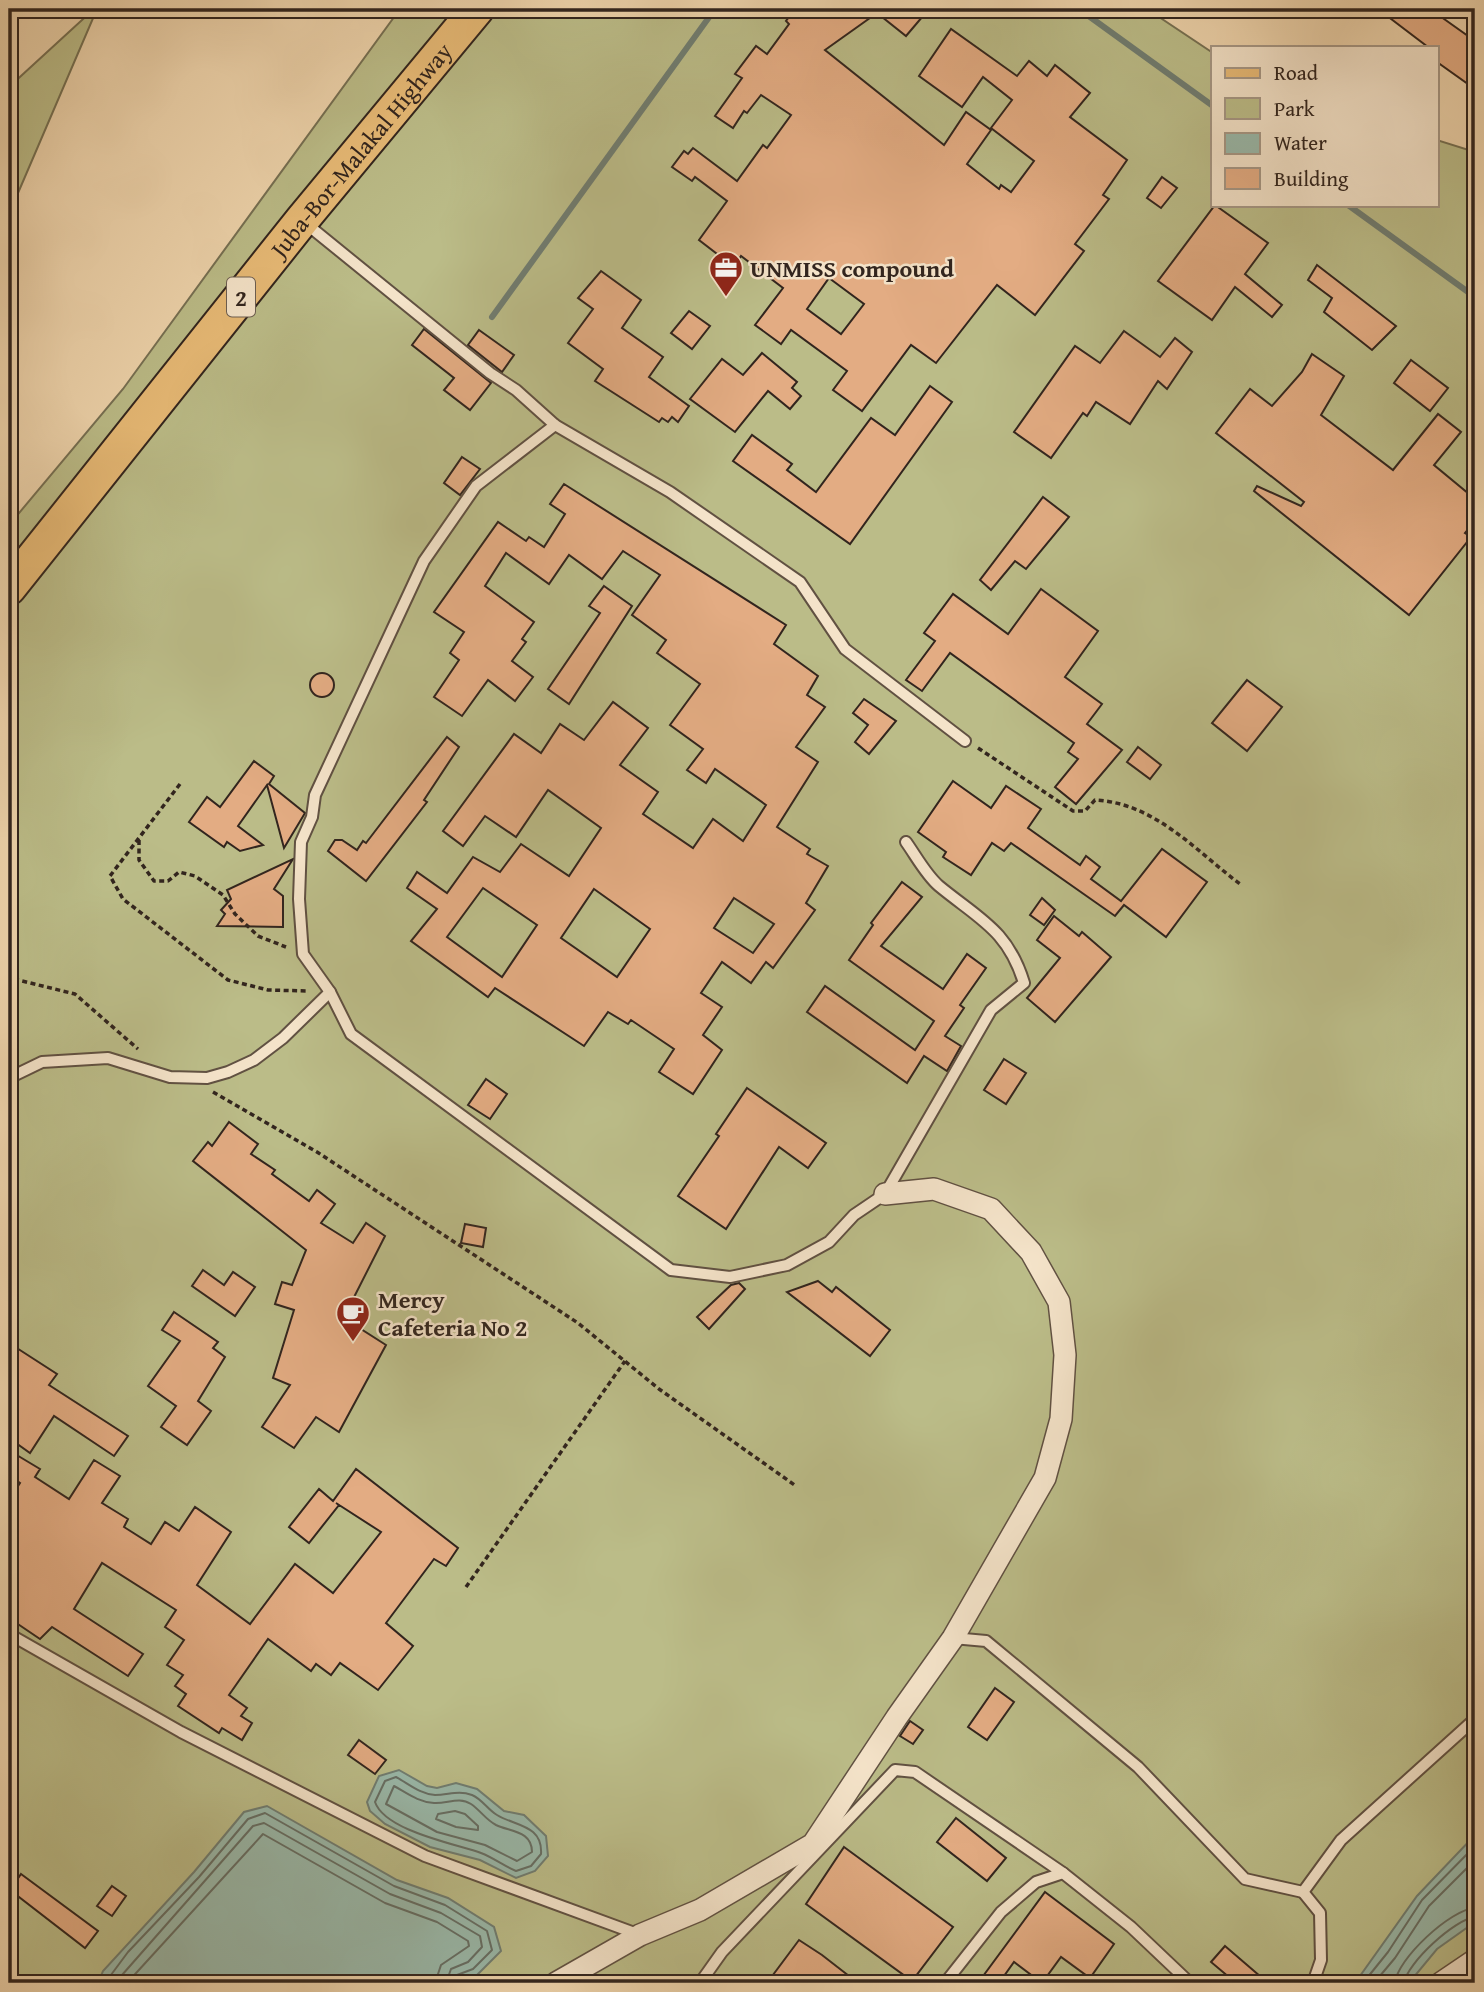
<svg xmlns="http://www.w3.org/2000/svg" width="1484" height="1992" font-family="'Gentium Book Plus',serif">
<rect width="100%" height="100%" fill="#eed4ac"/>
<filter id="stains"><feTurbulence type="fractalNoise" baseFrequency=".00286" numOctaves="4"/><feColorMatrix values="0 0 0 0 .2 0 0 0 0 .09 0 0 0 0 .02 0 0 0 .5 -.17"/></filter>
<radialGradient id="worn" r=".72"><stop offset=".6" stop-color="#630" stop-opacity="0"/><stop offset="1" stop-color="#630" stop-opacity=".3"/></radialGradient>
<g fill="#bbbc88" stroke="#767053" stroke-width="2">
<path d="M94,9H97L9,214V87Z"/>
<path d="M400,9H1147L1213,53V205H1437V140L1475,152V1983H9V525L123,389Z"/>
</g>
<g fill="#99b8a9" stroke="#707d71" stroke-width="2">
<path d="M399,1770L427,1786L437,1788L456,1783L477,1789L504,1811L524,1815L546,1836L548,1856L535,1871L516,1878L480,1860L430,1847L385,1824L370,1811L367,1802L379,1776Z"/>
<path d="M267,1806L397,1880L448,1898L494,1927L501,1951L476,1976L452,1983H98L103,1971L194,1872L244,1812Z"/>
<path d="M1475,1835V1922L1437,1949L1409,1983H1355L1417,1896Z"/>
</g>
<g fill="none" stroke-linecap="round" stroke-linejoin="round">
<g stroke="#666e64" stroke-width="2">
<path d="M396,1777C409,1784 420,1794 435,1795C449,1795 458,1790 472,1795C482,1799 488,1810 497,1815C515,1826 543,1825 541,1854L531,1866L516,1871C504,1866 494,1858 481,1853C456,1844 385,1831 375,1802L385,1781Z"/>
<path d="M394,1786C407,1793 418,1802 434,1803C447,1804 459,1796 471,1804C480,1810 486,1820 496,1825C511,1832 532,1831 532,1852L517,1861L485,1845L437,1832L386,1804Z"/>
<path d="M455,1811L465,1814L478,1826V1830L456,1827L436,1819L438,1814Z"/>
<path d="M105,1983L128,1952L199,1877L248,1819L265,1813L394,1886L445,1905L487,1931L492,1950L473,1969L457,1975L455,1983"/>
<path d="M115,1983L253,1826L264,1823L390,1894L441,1913L480,1936L482,1947L468,1962L451,1969L446,1983"/>
<path d="M127,1983L263,1834L385,1903L437,1922L468,1941L469,1946L441,1965L435,1983"/>
<path d="M1363,1983L1388,1952L1422,1900L1475,1846"/>
<path d="M1374,1983L1395,1958L1429,1906L1475,1860"/>
<path d="M1395,1983C1397,1959 1451,1909 1475,1908"/>
<path d="M1404,1983C1407,1963 1455,1919 1475,1917"/>
</g>
<g stroke="#707d71" stroke-width="6">
<path d="M1079,9L1213,106"/>
<path d="M1348,205L1475,297"/>
<path d="M492,317L715,9"/>
</g>
</g>
<g fill="#e3ac83" stroke="#32251e" stroke-width="2" fill-rule="evenodd">
<path d="M795,9H929L906,36L877,13L825,50L944,145L966,112L991,130L967,164L999,189L1001,185L1011,192L1034,161L991,128L1012,100L983,77L962,107L919,76L951,29L1017,76L1029,61L1047,76L1055,65L1090,93L1070,117L1127,160L1103,195L1109,199L1075,244L1084,251L1035,315L997,285L936,363L911,345L862,411L833,390L847,371L791,330L781,344L755,325L783,288L741,256L734,267L699,240L727,201L695,177L692,181L672,167L684,151L688,154L693,148L737,181L763,145L767,148L791,115L761,95L747,113L744,111L733,128L715,116L742,78L735,74L756,46L767,54L789,24L786,21ZM829,278L864,304L841,334L807,309Z"/>
<path d="M1378,9H1430L1475,41V89L1437,62V47H1428Z"/>
<path d="M1162,177L1177,188L1161,208L1147,198Z"/>
<path d="M1215,205L1268,243L1245,274L1282,305L1272,317L1235,287L1212,320L1158,281Z"/>
<path d="M1317,265L1396,326L1372,350L1324,312L1332,298L1308,280Z"/>
<path d="M601,271L641,300L622,328L663,357L649,377L689,406L678,422L672,417L668,422L662,418L659,422L595,381L603,369L568,343L593,309L578,298Z"/>
<path d="M689,311L710,326L692,349L671,333Z"/>
<path d="M424,329L491,383L470,410L444,390L454,378L412,345Z"/>
<path d="M479,330L514,355L502,372L468,345Z"/>
<path d="M1124,331L1160,357L1175,338L1192,352L1167,389L1158,381L1130,424L1096,402L1087,416L1083,413L1051,458L1014,432L1075,346L1100,363Z"/>
<path d="M762,353L797,382L792,388L801,396L790,409L768,391L735,432L690,399L722,359L743,375Z"/>
<path d="M1312,354L1344,376L1321,415L1393,470L1438,414L1461,432L1434,465L1475,499V521L1465,533L1471,537L1409,615L1254,491L1257,486L1301,506L1304,502L1216,433L1250,389L1272,406L1302,372Z"/>
<path d="M1411,360L1448,388L1430,411L1394,383Z"/>
<path d="M930,386L952,402L850,544L733,461L752,435L792,464L787,470L816,492L871,418L895,435Z"/>
<path d="M462,457L480,469L460,495L444,483Z"/>
<path d="M564,484L786,625L774,644L818,676L807,695L825,707L796,747L818,762L777,827L810,849L807,854L828,866L806,903L815,910L773,968L766,962L751,983L722,962L701,993L722,1007L703,1035L722,1050L693,1094L659,1072L674,1049L631,1020L628,1024L608,1012L584,1046L495,988L488,997L411,941L437,909L407,888L417,872L447,893L473,857L500,872L521,844L569,876L601,828L548,790L516,837L485,816L463,846L443,831L514,734L541,753L560,724L584,740L613,702L648,728L620,765L658,792L643,814L693,848L713,819L743,841L766,805L715,769L706,783L687,770L703,749L670,725L700,684L657,653L666,640L632,615L660,575L623,551L602,579L569,555L549,584L506,553L485,586L534,622L522,639L526,642L512,661L533,677L515,701L488,680L462,716L434,697L459,660L450,653L464,632L434,612L498,522L526,541L529,537L544,547L565,514L550,504ZM483,888L537,925L502,977L447,937ZM594,889L650,929L617,977L561,938ZM734,898L774,924L753,953L714,928Z"/>
<path d="M1043,497L1069,517L1026,569L1015,561L991,590L980,580Z"/>
<path d="M604,586L632,606L569,704L548,689L600,613L589,606Z"/>
<path d="M1041,589L1098,631L1065,677L1102,704L1087,724L1122,750L1076,804L1055,787L1078,759L1068,752L1074,743L950,653L922,691L906,680L935,641L924,633L953,594L1008,634Z"/>
<circle cx="322" cy="685" r="12"/>
<path d="M1247,680L1282,707L1247,751L1212,723Z"/>
<path d="M864,699L896,721L869,754L855,742L868,725L853,713Z"/>
<path d="M447,737L459,747L424,800L427,802L366,881L328,851L335,840H342L357,850L363,841L366,843Z"/>
<path d="M1138,747L1161,765L1150,779L1127,762Z"/>
<path d="M254,761L274,776L269,784L305,813L284,848L267,785L238,826L263,845L240,851L227,842L224,847L189,822L207,797L220,807Z"/>
<path d="M953,781L991,808L1006,786L1041,809L1028,828L1080,865L1086,856L1100,867L1091,879L1121,901L1162,849L1207,882L1166,937L1124,905L1115,916L1011,843L1004,851L992,843L971,875L943,857L946,852L918,832Z"/>
<path d="M293,859L274,889L283,896V927L217,926L225,914L221,910L231,899L227,890Z"/>
<path d="M902,882L922,897L881,946L943,989L967,954L986,968L960,1005L964,1008L945,1036L961,1046L947,1071L924,1056L907,1083L807,1012L825,986L915,1050L934,1021L849,960L873,925L871,923Z"/>
<path d="M1042,898L1055,910L1044,925L1030,915Z"/>
<path d="M1054,916L1079,936L1082,932L1111,957L1055,1022L1027,998L1060,958L1037,940Z"/>
<path d="M1004,1059L1026,1073L1006,1104L984,1090Z"/>
<path d="M486,1079L507,1094L490,1119L468,1105Z"/>
<path d="M747,1088L826,1143L808,1168L779,1147L726,1229L678,1196L719,1136L716,1134Z"/>
<path d="M229,1122L258,1144L251,1154L275,1170L272,1174L309,1201L317,1190L335,1204L321,1223L353,1243L366,1223L385,1236L347,1311L350,1313L347,1320L386,1345L339,1432L316,1417L294,1448L262,1427L290,1385L273,1378L294,1310L275,1304L282,1282L292,1285L306,1250L193,1161L208,1142L212,1146Z"/>
<path d="M465,1224L486,1228L483,1247L461,1243Z"/>
<path d="M203,1270L224,1285L233,1272L255,1287L235,1316L192,1286Z"/>
<path d="M818,1281L832,1292L836,1287L890,1330L870,1356L787,1292Z"/>
<path d="M739,1283L745,1289L709,1329L697,1317L731,1285Z"/>
<path d="M174,1312L218,1342L213,1348L225,1357L198,1401L211,1411L187,1445L161,1427L176,1406L148,1386L180,1341L162,1330Z"/>
<path d="M9,1343L57,1374L49,1385L128,1436L114,1456L54,1416L30,1453L9,1438Z"/>
<path d="M15,1454L40,1469L35,1477L69,1499L94,1460L120,1476L102,1503L128,1519L124,1527L151,1544L165,1522L179,1531L195,1507L231,1532L197,1585L250,1624L295,1564L333,1593L381,1532L336,1503L339,1505L309,1543L289,1527L319,1489L333,1501L356,1469L458,1548L446,1566L434,1559L386,1623L413,1646L378,1690L340,1663L331,1675L316,1664L311,1671L268,1639L229,1695L247,1708L241,1716L252,1723L242,1740L222,1728L219,1733L178,1706L186,1694L175,1686L183,1675L167,1665L184,1640L165,1627L176,1610L102,1563L74,1609L143,1654L128,1676L52,1627L40,1639L9,1618V1500L20,1483L9,1475V1464Z"/>
<path d="M995,1688L1014,1702L987,1740L968,1727Z"/>
<path d="M910,1721L923,1730L913,1744L900,1736Z"/>
<path d="M359,1740L386,1760L375,1774L348,1755Z"/>
<path d="M956,1818L1006,1858L987,1881L937,1842Z"/>
<path d="M844,1847L953,1927L912,1981L806,1904Z"/>
<path d="M21,1874L98,1931L85,1948L10,1890Z"/>
<path d="M112,1886L126,1896L112,1916L97,1906Z"/>
<path d="M1045,1892L1114,1944L1090,1978L1061,1957L1042,1983L1014,1962L999,1983H978Z"/>
<path d="M799,1940L822,1955L858,1983H767Z"/>
<path d="M1225,1946L1268,1983H1236L1211,1962Z"/>
</g>
<g fill="none" stroke-linecap="round" stroke-linejoin="round">
<g stroke="#615142" stroke-width="14">
<g id="lane">
<path d="M304,222L490,373L516,390L555,425L670,492L800,582L845,649L965,741"/>
<path d="M555,425L476,486L424,561L315,795L312,817L301,842L299,899L303,954L330,992L351,1034L671,1270L730,1277L787,1265L829,1242L854,1215L885,1194L991,1010L1024,983C1008,930 979,919 939,886C926,875 916,856 906,842"/>
<path d="M9,1078L42,1062L108,1058L170,1077L207,1078L228,1072L254,1060L283,1038L330,992"/>
<path d="M9,1634L181,1732L425,1856L640,1935"/>
<path d="M953,1638L986,1641L1138,1767L1245,1879L1303,1892L1341,1840L1475,1719"/>
<path d="M1063,1873L1131,1927L1190,1983"/>
<path d="M1303,1892L1320,1913L1321,1960L1313,1983"/>
<path d="M700,1983L722,1952L895,1770L915,1772L1063,1873L1036,1882L1001,1912L945,1983"/>
</g>
</g>
<g stroke="#615142" stroke-width="24">
<g id="street">
<path d="M556,1983L640,1935L700,1910L813,1844L897,1717L953,1638L1045,1478L1061,1419L1065,1355L1059,1302L1031,1252L991,1209L934,1189L885,1194"/>
<path d="M1441,1983L1475,1960"/>
</g>
</g>
<g stroke="#32251e" stroke-width="37">
<g id="primary">
<path id="s1" d="M9,588L302,220L477,9"/>
</g>
</g>
<g stroke="#32251e" stroke-width="3.5" stroke-dasharray="5 3.5" stroke-linecap="butt">
<path d="M978,748L1073,811H1085L1095,800C1155,803 1196,851 1240,884"/>
<path d="M180,784L110,876L123,899L228,980L268,990L307,991"/>
<path d="M139,840V860L154,881H168L179,872L195,876L223,895L235,914L258,936L286,947"/>
<path d="M14,979L75,994L138,1049"/>
<path d="M213,1092L317,1152L578,1323L659,1389L796,1486"/>
<path d="M466,1587L625,1361"/>
</g>
<use href="#lane" stroke="#f4e3c9" stroke-width="10"/>
<use href="#street" stroke="#f4e3c9" stroke-width="21"/>
<use href="#primary" stroke="#e7ba76" stroke-width="33"/>
</g>
<defs>
<g id="office-pin" transform="scale(1.75)"><path d="M0 17L-7.5 6A9.5 9.5 0 1 1 7.5 6Z" fill="#8f2418" stroke="#f4e3c9"/><path d="M-6-3h4V-5.5h4V-3h4V5H-6ZM-1-4.5V-3h2v-1.5ZM-6 0V1H6V0Z" fill="#fff"/></g>
<g id="cafe-pin" transform="scale(1.75)"><path d="M0 17L-7.5 6A9.5 9.5 0 1 1 7.5 6Z" fill="#8f2418" stroke="#f4e3c9"/><path d="M-5.5-4.5H6V0H3Q3 3.5 0 3.5H-2.5Q-5.5 3.5-5.5 0ZM3-3.2v2h1.7v-2ZM-6 4.5H4V6H-6Z" fill="#fff"/></g>
</defs>
<g fill-rule="evenodd">
<use href="#office-pin" x="726" y="268"/>
<use href="#cafe-pin" x="353" y="1313"/>
</g>
<g text-anchor="middle" dominant-baseline="central" stroke-width="5" stroke-linejoin="round" paint-order="stroke">
<rect fill="#f4e3c9" stroke="#6c5e51" stroke-width="2" x="227" y="277.5" width="28" height="39" rx="5"/>
<g font-size="23" font-weight="bold" fill="#32251e">
<text x="241" y="297">2</text>
</g>
<g font-size="24" fill="#32251e" stroke="#f4e3c9">
<text stroke="none"><textPath href="#s1" startOffset="562">Juba-Bor-Malakal Highway</textPath></text>
</g>
<g font-size="24" font-weight="bold" fill="#32251e" stroke="#f4e3c9" text-anchor="start">
<text x="750" y="268">UNMISS compound</text>
<text x="378" y="1299">Mercy<tspan x="378" dy="28">Cafeteria No 2</tspan></text>
</g>
</g>
<rect width="1484" height="1992" fill="none" stroke="#eed4ac" stroke-width="35"/>
<rect x="10" y="10" width="1463" height="1971" fill="none" stroke="#32251e" stroke-width="3.5"/>
<rect x="18" y="18" width="1449" height="1957" fill="none" stroke="#32251e" stroke-width="2"/>
<rect x="1211" y="46" width="228" height="161" fill="#f4e3c9" stroke="#a69785" stroke-width="2"/>
<rect x="1225" y="68" width="35" height="10" fill="#e7ba76" stroke="#a69785" stroke-width="2"/>
<text x="1274" y="80" font-size="21" fill="#32251e">Road</text>
<rect x="1225" y="98" width="35" height="21" fill="#bbbc88" stroke="#a69785" stroke-width="2"/>
<text x="1274" y="116" font-size="21" fill="#32251e">Park</text>
<rect x="1225" y="133" width="35" height="21" fill="#99b8a9" stroke="#a69785" stroke-width="2"/>
<text x="1274" y="150" font-size="21" fill="#32251e">Water</text>
<rect x="1225" y="168" width="35" height="21" fill="#e3ac83" stroke="#a69785" stroke-width="2"/>
<text x="1274" y="186" font-size="21" fill="#32251e">Building</text>
<rect width="100%" height="100%" filter="url(#stains)"/>
<rect width="100%" height="100%" fill="url(#worn)"/>
</svg>
